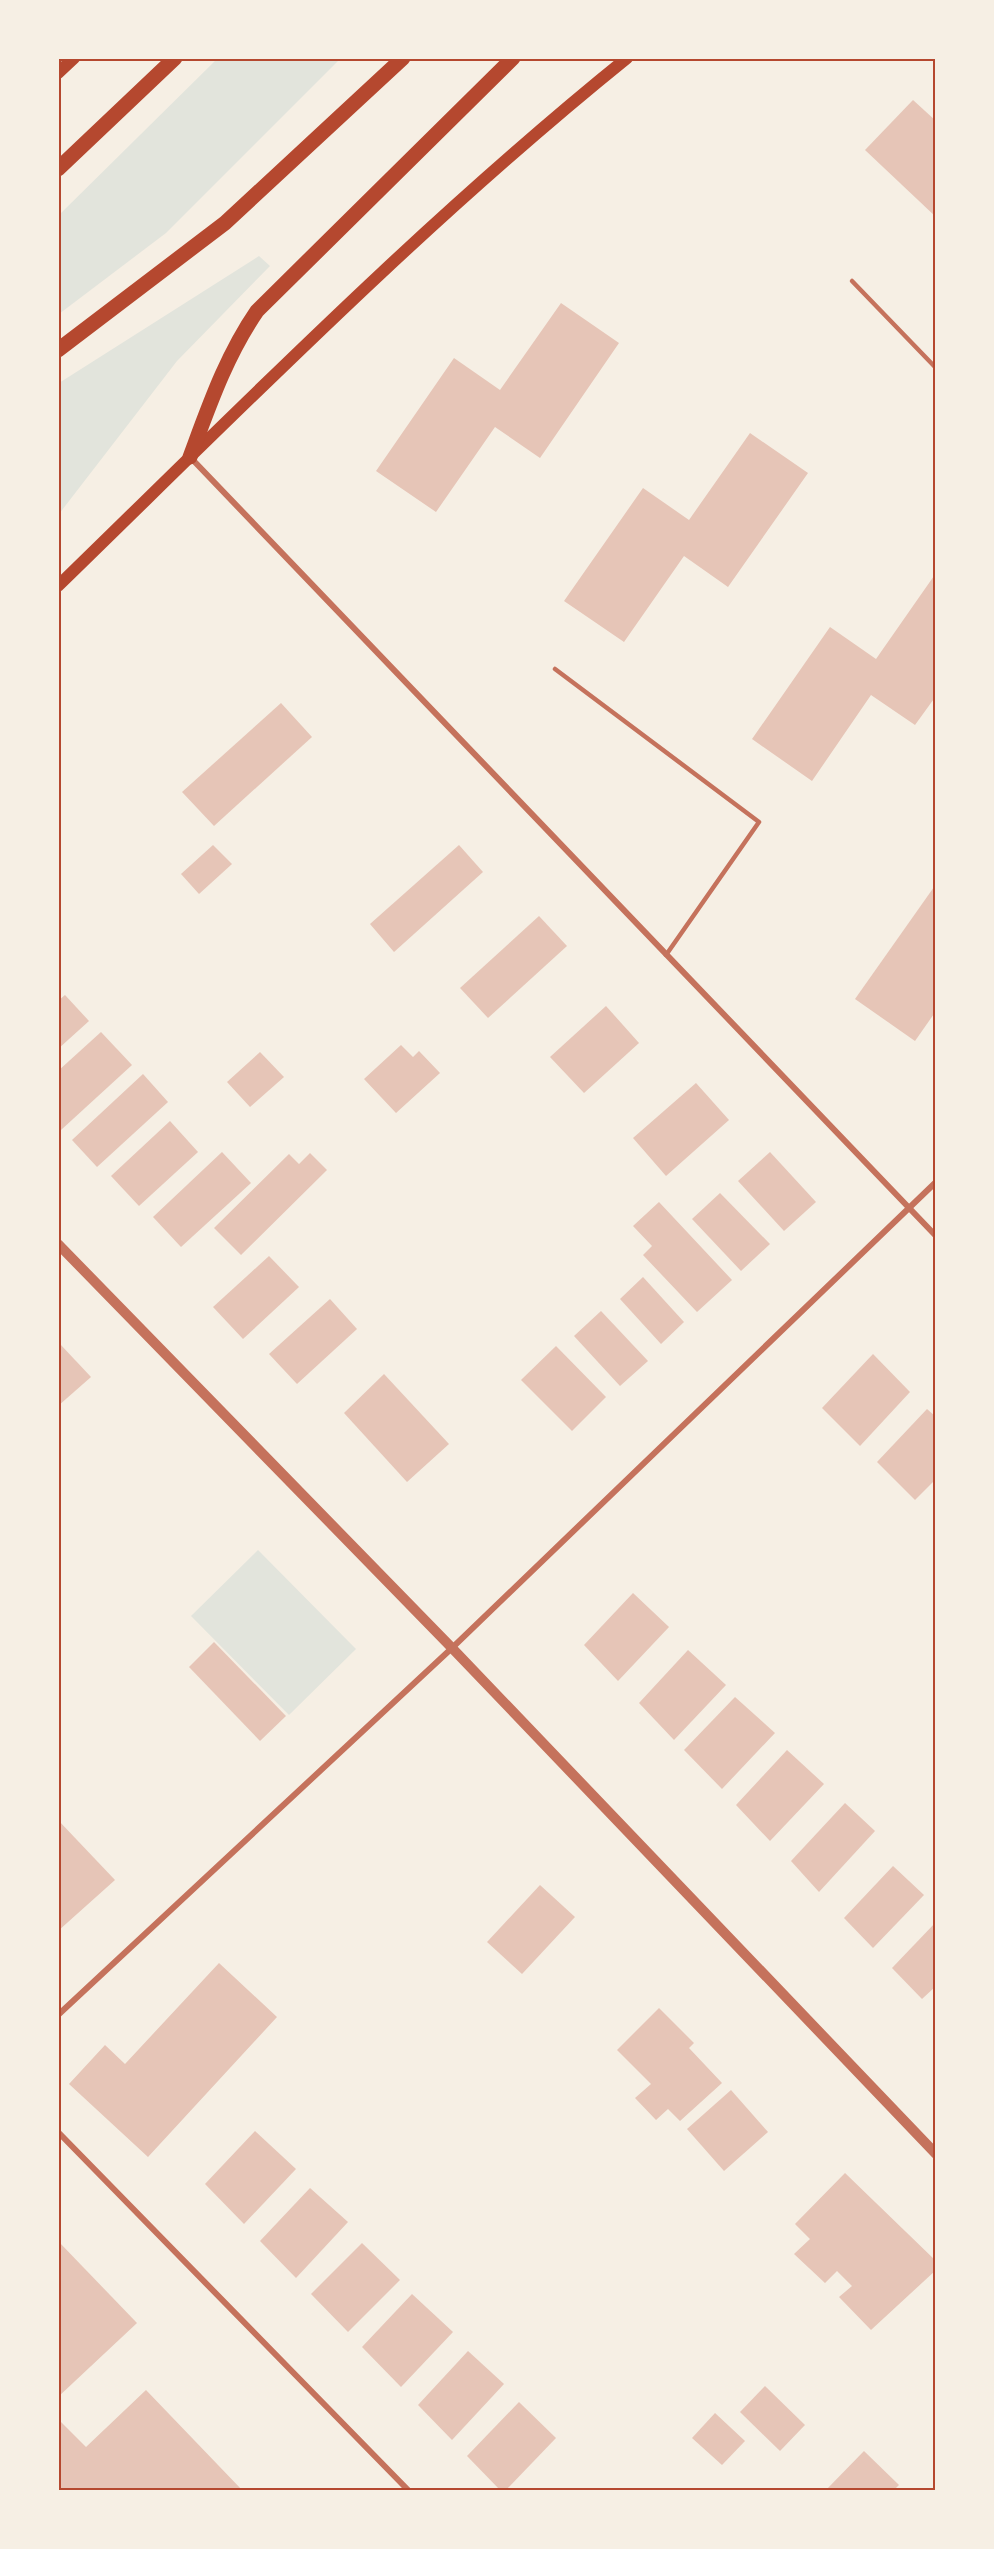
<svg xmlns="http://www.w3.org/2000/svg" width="994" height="2549" font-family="Rubik,sans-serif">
<rect width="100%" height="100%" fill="#f6efe4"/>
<g fill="#e2e4dc">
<path d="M218,58L340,59L166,233L59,314V215Z"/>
<path d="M259,256L270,266L177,361L59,514V383Z"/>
<path d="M258,1550L356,1649L289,1715L191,1616Z"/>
</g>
<g fill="#e6c5b7">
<path d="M913,100L936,121V217L865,150Z"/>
<path d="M561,303L619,343L540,458L495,427L436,512L376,471L454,358L500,390Z"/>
<path d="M750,433L808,473L728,587L684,556L624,642L564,601L643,488L689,520Z"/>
<path d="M936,573V696L915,725L871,695L812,781L752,739L830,627L876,659Z"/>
<path d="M281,703L312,737L214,826L182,792Z"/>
<path d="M213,845L232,864L199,894L181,874Z"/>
<path d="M459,845L483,872L394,952L370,924Z"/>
<path d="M934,887L936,888V1011L915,1041L855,999Z"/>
<path d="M539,916L567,946L488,1018L460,988Z"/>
<path d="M65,995L89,1021L58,1049V1001Z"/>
<path d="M606,1006L639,1043L584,1093L550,1057Z"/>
<path d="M101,1032L132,1065L61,1130L58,1127V1071Z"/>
<path d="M401,1045L413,1057L419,1051L440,1073L396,1113L364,1079Z"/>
<path d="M260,1052L284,1077L250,1107L227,1082Z"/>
<path d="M143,1074L168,1102L97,1167L72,1140Z"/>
<path d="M696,1083L729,1120L666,1176L633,1138Z"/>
<path d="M170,1121L198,1152L139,1206L111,1176Z"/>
<path d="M222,1152L251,1183L181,1247L153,1217Z"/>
<path d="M770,1152L816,1202L784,1231L738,1181Z"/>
<path d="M310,1153L327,1170L241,1255L214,1228L289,1154L299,1164Z"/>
<path d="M720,1193L770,1244L741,1271L692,1219Z"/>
<path d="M659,1202L732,1280L697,1312L643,1255L652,1246L633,1226Z"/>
<path d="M269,1256L299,1287L243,1339L213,1307Z"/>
<path d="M643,1277L684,1322L661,1344L620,1299Z"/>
<path d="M330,1299L357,1329L297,1384L269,1354Z"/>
<path d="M601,1311L648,1361L620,1386L574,1336Z"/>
<path d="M60,1344L91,1377L58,1406V1345Z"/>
<path d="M556,1346L606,1397L572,1431L521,1380Z"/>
<path d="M873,1354L910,1392L860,1446L822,1408Z"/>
<path d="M384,1374L449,1444L407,1482L344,1413Z"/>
<path d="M927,1409L936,1417V1479L915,1500L877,1462Z"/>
<path d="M633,1593L669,1627L618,1681L584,1645Z"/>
<path d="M214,1642L286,1716L260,1741L189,1667Z"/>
<path d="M688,1650L726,1685L674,1740L639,1703Z"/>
<path d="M735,1697L775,1733L722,1789L684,1750Z"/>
<path d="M787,1750L824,1784L770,1841L736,1805Z"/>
<path d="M845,1803L875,1831L819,1892L791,1861Z"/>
<path d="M58,1820L115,1880L58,1931Z"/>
<path d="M893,1866L924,1895L873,1948L844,1918Z"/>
<path d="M540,1885L575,1917L522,1974L487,1942Z"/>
<path d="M936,1922V1986L922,1999L892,1968Z"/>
<path d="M219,1963L277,2017L148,2157L69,2084L105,2045L125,2064Z"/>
<path d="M659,2008L694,2043L689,2048L722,2083L680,2121L668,2109L656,2120L635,2098L651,2084L617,2050Z"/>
<path d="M731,2090L768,2132L724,2171L687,2129Z"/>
<path d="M255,2131L296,2169L244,2224L205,2184Z"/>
<path d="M845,2173L936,2261V2270L871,2330L839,2297L852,2286L837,2271L825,2283L794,2254L810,2239L795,2224Z"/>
<path d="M310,2188L348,2222L296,2278L260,2241Z"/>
<path d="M58,2241L137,2323L58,2397Z"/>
<path d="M362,2243L400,2280L348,2332L311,2294Z"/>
<path d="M412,2294L453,2332L401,2387L362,2347Z"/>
<path d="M468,2351L504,2384L452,2440L418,2405Z"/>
<path d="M765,2386L805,2425L780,2451L740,2412Z"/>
<path d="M146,2390L242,2490H58V2419L86,2447Z"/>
<path d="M519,2402L556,2438L506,2490H500L467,2456Z"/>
<path d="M715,2413L745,2441L722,2465L692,2438Z"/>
<path d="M864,2451L899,2485L894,2490H826Z"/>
</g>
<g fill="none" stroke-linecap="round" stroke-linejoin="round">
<g stroke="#c5725c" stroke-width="4.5">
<path d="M852,281L936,368"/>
<path d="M555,669L759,822L666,955"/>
</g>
<g stroke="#c5725c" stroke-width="6">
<path d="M191,458L936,1236"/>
<path d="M58,2015L452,1648L936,1182"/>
<path d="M58,2132L408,2490"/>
</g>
<path stroke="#c5725c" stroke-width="10" d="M58,1244L452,1648L936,2154"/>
<g stroke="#b5482f" stroke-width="12">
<path d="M58,73L74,58"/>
<path d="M58,586C244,405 425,221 627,58"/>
</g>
<g stroke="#b5482f" stroke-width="15">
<path d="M58,169L175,58"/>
<path d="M58,350L225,223L403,58"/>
<path d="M190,457C209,406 226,356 257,311L513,58"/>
</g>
</g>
<rect width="994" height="2549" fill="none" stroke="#f6efe4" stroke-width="120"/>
<rect x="60" y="60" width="874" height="2429" fill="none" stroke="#b5482f" stroke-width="2"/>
</svg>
